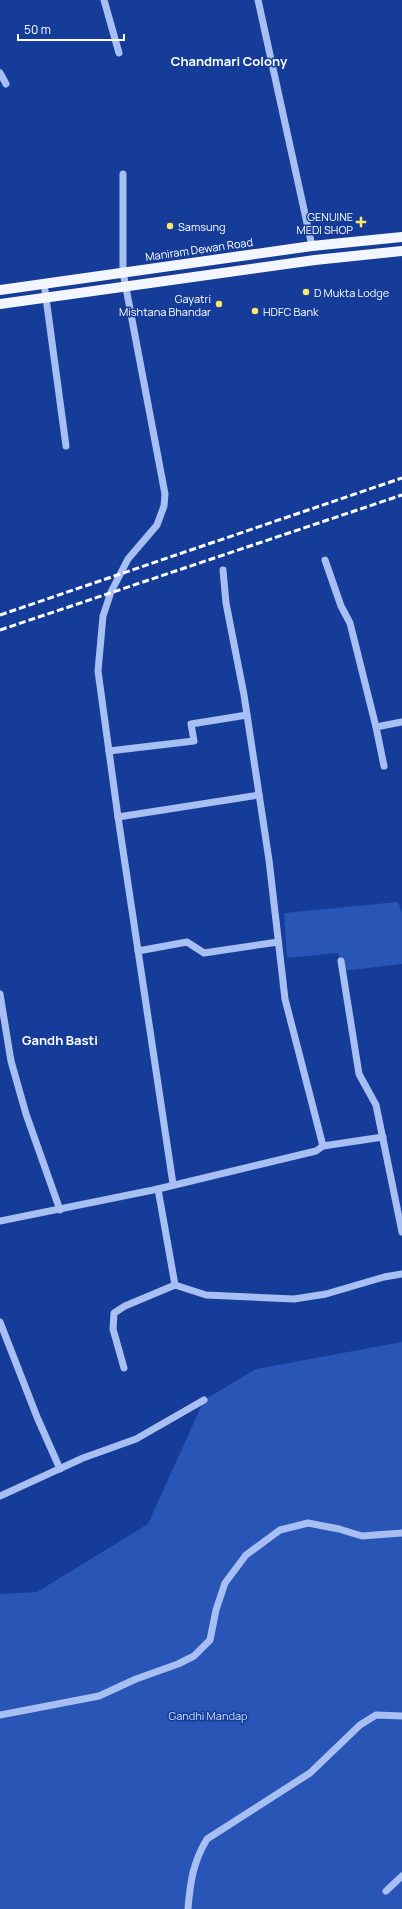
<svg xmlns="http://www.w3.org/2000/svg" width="402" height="1909" font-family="Manrope,sans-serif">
<rect width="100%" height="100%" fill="#153c98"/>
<g fill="#2855b6">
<path d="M398,902L402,912V964L342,971L338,953L287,958L284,913Z"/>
<path d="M402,1342V1909H0V1594L37,1592L148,1524L204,1400L209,1397L256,1369Z"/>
</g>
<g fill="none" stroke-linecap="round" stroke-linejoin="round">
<g stroke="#a7bff2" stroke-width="7">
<path d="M104,0L119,53"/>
<path d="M258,0L312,246"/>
<path d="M0,73L6,84"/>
<path d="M123,174V272L165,494L164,506L157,525L128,559L111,592L103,616L98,671L118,817L173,1184"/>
<path d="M44,283L66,446"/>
<path d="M325,560L341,606L350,623L376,727"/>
<path d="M109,751L194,741L191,724L247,715"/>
<path d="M384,766L376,727L402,722"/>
<path d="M118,817L259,795"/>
<path d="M138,951L187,942L204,953L278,942"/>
<path d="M341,961L359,1074L376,1105L402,1232"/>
<path d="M0,994L11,1061L26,1114L60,1210"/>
<path d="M323,1146L383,1137"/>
<path d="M158,1189L175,1285L206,1295L294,1299L326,1294L384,1277L402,1274"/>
<path d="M0,1221L158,1189L316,1151L323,1146L285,999L269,860L244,695L226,603L223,570"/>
<path d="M0,1322L37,1417L60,1469"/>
<path d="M124,1368L113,1329L114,1313L125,1306L175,1285"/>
<path d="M0,1496L83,1458L136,1439L204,1400"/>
<path d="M0,1715L99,1696L136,1679L178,1664L194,1656L210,1640L216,1610L225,1583L246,1555L280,1530L308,1523L339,1529L362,1536L402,1533"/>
<path d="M386,1891L402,1876"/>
<path d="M188,1909C190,1883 193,1862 207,1839L310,1773L360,1725L376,1715L402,1716"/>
</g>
<g stroke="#f3f6ff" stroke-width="10">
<path d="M0,290L312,246L402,237"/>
<path d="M0,304L315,260L402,251"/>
</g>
<g stroke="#fff" stroke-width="3" stroke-dasharray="7 3" stroke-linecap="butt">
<path d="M0,615L402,478"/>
<path d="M0,630L402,495"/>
</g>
</g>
<g fill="#ffe869" stroke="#153c98" stroke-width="1.5">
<path d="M359 216h4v4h4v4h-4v4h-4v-4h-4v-4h4z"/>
<circle cx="170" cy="226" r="4"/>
<circle cx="306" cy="292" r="4"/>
<circle cx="219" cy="304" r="4"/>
<circle cx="255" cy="311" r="4"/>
</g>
<g text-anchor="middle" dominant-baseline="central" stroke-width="3" stroke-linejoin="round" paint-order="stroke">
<g font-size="11" fill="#fff" stroke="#153c98" text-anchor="start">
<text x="353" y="216" text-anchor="end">GENUINE<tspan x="353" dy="13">MEDI SHOP</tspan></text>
<text x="178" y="226">Samsung</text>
<text x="314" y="292">D Mukta Lodge</text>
<text x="211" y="298" text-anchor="end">Gayatri<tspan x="211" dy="13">Mishtana Bhandar</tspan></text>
<text x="263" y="311">HDFC Bank</text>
</g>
<g font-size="11" fill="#fff" stroke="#153c98">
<text transform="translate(199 249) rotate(-8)">Maniram Dewan Road</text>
</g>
<g font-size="11" fill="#cfdefd" stroke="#153c98">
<text x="208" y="1715">Gandhi Mandap</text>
</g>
<g font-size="13" font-weight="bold" fill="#fff" stroke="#153c98">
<text x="229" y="61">Chandmari Colony</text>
<text x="60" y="1040">Gandh Basti</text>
</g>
</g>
<path d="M18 34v6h106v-6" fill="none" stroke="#ffffff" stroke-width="2"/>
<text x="24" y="34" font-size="12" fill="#ffffff" stroke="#153c98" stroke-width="3" paint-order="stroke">50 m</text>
</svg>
